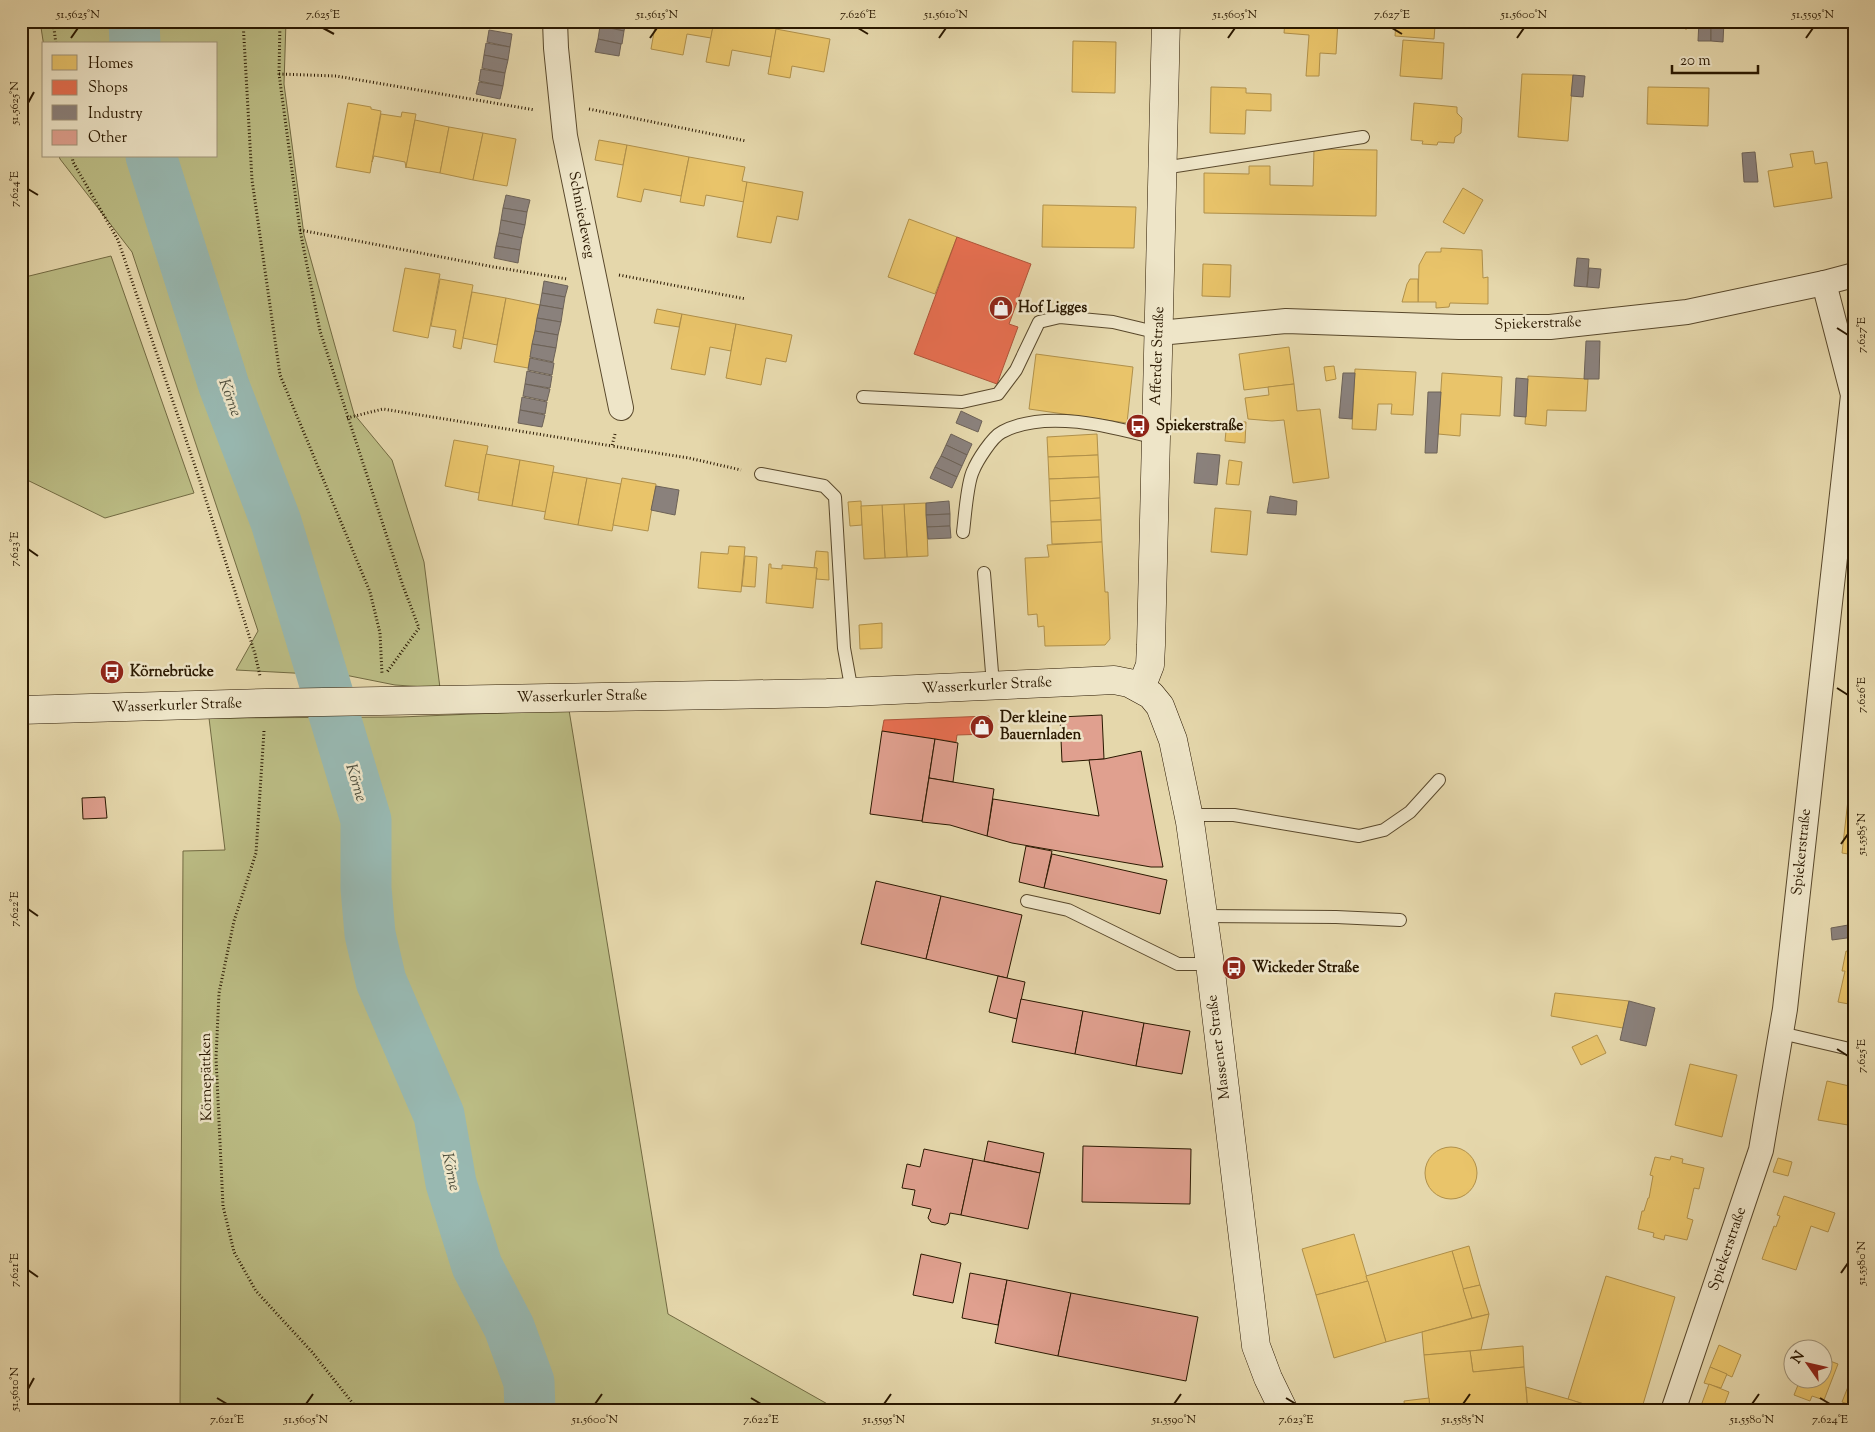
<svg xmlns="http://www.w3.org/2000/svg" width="1875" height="1432" font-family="'Sorts Mill Goudy',serif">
<rect width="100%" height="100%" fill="#e5d7ab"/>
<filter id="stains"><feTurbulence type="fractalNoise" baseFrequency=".004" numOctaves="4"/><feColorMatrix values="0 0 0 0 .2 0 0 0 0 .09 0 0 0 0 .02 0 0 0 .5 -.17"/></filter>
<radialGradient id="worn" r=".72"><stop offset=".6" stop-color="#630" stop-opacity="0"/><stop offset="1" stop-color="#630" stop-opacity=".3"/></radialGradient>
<g fill="#bbbc84" stroke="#726a42">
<path d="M40,21H286L284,84L304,235L354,414L392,460L424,562L440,688L395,685L350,676L236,670L258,631L132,252L60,159L59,156H216V44H44V47Z"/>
<path d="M111,256L194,493L105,518L21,477V278Z"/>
<path d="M569,710L668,1314L831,1406L830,1411H180L183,851L225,850L209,718L401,717Z"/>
</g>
<g fill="#e9c46a" stroke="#b0904a">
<path d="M656,21H714L711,38L687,34L683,55L651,49Z"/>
<path d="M714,21H778L771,57L732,50L729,66L706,62Z"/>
<path d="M1285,21H1338L1336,54L1320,53L1319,76H1306L1309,35L1284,33Z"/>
<path d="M1628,21H1688L1687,29H1685V24L1669,23L1663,27L1631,25Z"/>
<path d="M1396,23L1435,26L1434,39L1395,36Z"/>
<path d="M776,29L830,39L824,72L792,66L790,78L768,74Z"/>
<path d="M1403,40L1444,43L1442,79L1400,76Z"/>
<path d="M1073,41L1116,42L1115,93L1072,92Z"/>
<path d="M1522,74L1573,75L1568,141L1518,137Z"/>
<path d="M1211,87L1246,88V93L1271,94V111L1246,110L1245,134L1210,133Z"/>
<path d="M1648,87L1709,88L1708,126L1647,124Z"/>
<path d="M348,103L371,107V109L381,111L370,173L336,167Z"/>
<path d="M1414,103L1457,107V113L1462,118L1461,133L1455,137L1454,143L1438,142L1437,145L1422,144L1423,141L1411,140Z"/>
<path d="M402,112L416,114L406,168L405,162L374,156L372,162L381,114L401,117Z"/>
<path d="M415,120L449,127L440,173L406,167Z"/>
<path d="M449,127L483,133L473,180L440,173Z"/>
<path d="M483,133L516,139L507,186L473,180Z"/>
<path d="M599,140L627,145L623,165L595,160Z"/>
<path d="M627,145L689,157L681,196L644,189L641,202L617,197Z"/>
<path d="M1314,149L1377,150L1376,216L1204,213V173L1249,174V166H1270V185L1313,186Z"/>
<path d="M1813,151L1815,164L1827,162L1832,198L1774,207L1768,171L1793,167L1790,154Z"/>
<path d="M689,157L745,167L742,181L747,182L744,202L706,195L704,206L680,202Z"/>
<path d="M747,182L803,192L798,220L777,216L771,243L737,237Z"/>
<path d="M1463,188L1483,200L1464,234L1443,222Z"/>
<path d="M1043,205L1136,207L1134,248L1042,247Z"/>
<path d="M909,219L957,237L935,294L888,277Z"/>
<path d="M1441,248L1482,250L1483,278L1488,277V304L1450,303L1449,307L1436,308V302H1418L1419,265L1426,252H1441Z"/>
<path d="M1203,264L1231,265L1230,297L1202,296Z"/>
<path d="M405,268L440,274L428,338L393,331Z"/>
<path d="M440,279L473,285L461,349L453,347L456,330L431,326Z"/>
<path d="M1410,279H1418V302H1402L1407,284Z"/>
<path d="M472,292L506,298L497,345L463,338Z"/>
<path d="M506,298L540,305L528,368L494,362Z"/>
<path d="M657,309L682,314L679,327L654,323Z"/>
<path d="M682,314L736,324L731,351L710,347L705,375L671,369Z"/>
<path d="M736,324L792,335L786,362L766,358L761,385L726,378Z"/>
<path d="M1289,347L1294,384L1244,390L1239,354Z"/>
<path d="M1036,354L1133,367L1127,423L1029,409Z"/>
<path d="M1334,366L1336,379L1326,381L1324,367Z"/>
<path d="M1355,369L1416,372L1413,415L1391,414L1392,404H1378L1376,430L1352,429Z"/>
<path d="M1442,373L1502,377L1500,416L1461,414L1460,436L1438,434Z"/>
<path d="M1528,376L1588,379L1586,411L1547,410L1546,426L1525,424Z"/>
<path d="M1294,384L1297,411L1320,409L1329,478L1293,483L1284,420L1272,421L1248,419L1245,398L1269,395L1268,387Z"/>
<path d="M1227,421L1246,422L1245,443L1225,441Z"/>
<path d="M1097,434L1098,455L1048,457L1047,437Z"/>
<path d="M454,440L488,446L479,493L445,486Z"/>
<path d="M486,454L520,460L512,506L478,500Z"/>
<path d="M1098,455L1099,477L1049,479L1048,457Z"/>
<path d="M520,460L554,466L546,512L512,506Z"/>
<path d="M1229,460L1242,462L1239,485L1226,484Z"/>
<path d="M553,472L587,478L578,525L544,519Z"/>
<path d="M1099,477L1100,498L1050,501L1049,479Z"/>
<path d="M587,478L621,484L612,531L578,525Z"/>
<path d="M622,478L656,484L648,531L613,525Z"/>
<path d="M1100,498L1101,520L1051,522L1050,501Z"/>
<path d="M861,501L862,525L850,526L848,502Z"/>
<path d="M926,503L928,556L907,557L904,504Z"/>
<path d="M904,504L907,557L885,558L882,505Z"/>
<path d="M882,505L885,558L864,559L861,506Z"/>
<path d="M1215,508L1251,511L1247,555L1211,552Z"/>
<path d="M1101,520L1102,542L1052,544L1051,522Z"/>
<path d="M1102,542L1105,592H1108L1110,639L1105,645L1045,646L1044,626L1038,627L1037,614L1028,615L1025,558L1049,557L1047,545Z"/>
<path d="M729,546L745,547L741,592L698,588L701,552L728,554Z"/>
<path d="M816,551L828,552L829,580L816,579L817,568H814Z"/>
<path d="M745,556L757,557L755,587L742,586Z"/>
<path d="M769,564H771V568L782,569V565L817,568L813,608L766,603Z"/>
<path d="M882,623V648L860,649L859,625Z"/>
<path d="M1850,782H1854V855L1842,853Z"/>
<path d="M1846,951L1854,953V1005L1838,1002L1845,971H1842Z"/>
<path d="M1555,993L1629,1001L1623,1028L1551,1016Z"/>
<path d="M1597,1035L1606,1053L1581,1065L1572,1047Z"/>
<path d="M1690,1064L1737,1075L1722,1137L1675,1125Z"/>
<path d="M1827,1081L1854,1087V1126L1818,1120Z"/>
<circle cx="1451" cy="1173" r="26"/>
<path d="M1671,1156L1683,1159L1682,1163L1704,1168L1699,1189L1694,1188L1687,1218L1693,1220L1687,1240L1665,1235L1664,1240L1653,1237L1654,1233L1638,1229L1642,1211H1644L1648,1198H1649L1653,1176L1650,1175L1655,1157L1670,1160Z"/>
<path d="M1778,1158L1792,1162L1788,1176L1773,1172Z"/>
<path d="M1784,1196L1835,1213L1828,1232L1811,1226L1796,1270L1762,1259L1774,1226L1776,1227L1780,1216L1777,1215Z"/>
<path d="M1354,1234L1368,1281L1316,1295L1302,1249Z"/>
<path d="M1469,1246L1480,1285L1463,1289L1452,1251Z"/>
<path d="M1452,1251L1472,1318L1386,1342L1366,1276Z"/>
<path d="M1606,1276L1675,1297L1641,1411H1606L1568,1399Z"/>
<path d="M1368,1281L1386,1342L1334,1358L1316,1295Z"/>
<path d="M1480,1285L1489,1314L1472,1318L1463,1289Z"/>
<path d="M1489,1314L1481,1350L1424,1355L1422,1332Z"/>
<path d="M1719,1345L1741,1355L1732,1377L1710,1367Z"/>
<path d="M1523,1346L1524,1367L1473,1372L1470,1351Z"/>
<path d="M1470,1351L1473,1372L1524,1367L1528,1411H1430L1424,1355Z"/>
<path d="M1822,1358L1838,1364L1824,1400L1812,1396L1810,1401L1794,1395L1800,1380H1822Z"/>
<path d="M1710,1367L1727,1374L1721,1388L1704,1383Z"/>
<path d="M1853,1374L1854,1375V1406L1842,1402Z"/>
<path d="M1709,1384L1729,1392L1722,1411L1702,1403Z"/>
<path d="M1526,1387L1568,1399L1606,1411H1528Z"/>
<path d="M1429,1398L1430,1411H1405L1404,1401Z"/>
</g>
<g fill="#e76f51" stroke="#ae5539">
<path d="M957,237L1031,264L1009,324L1018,327L997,384L914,354Z"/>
<path d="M989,716V734L957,735L956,742L882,731L884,720Z"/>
</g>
<g fill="#8a817c" stroke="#6d6257">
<path d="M601,21H626L624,31L600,26Z"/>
<path d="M1699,21H1711V41H1698Z"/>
<path d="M1711,21H1724L1723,42L1711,41Z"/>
<path d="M600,26L624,31L622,44L598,39Z"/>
<path d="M489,30L512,34L510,47L487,42Z"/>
<path d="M598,39L621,44L619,56L595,52Z"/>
<path d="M486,43L510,47L508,60L484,55Z"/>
<path d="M484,55L508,60L505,73L482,68Z"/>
<path d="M481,69L505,73L503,86L479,81Z"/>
<path d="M1573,75L1585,76L1583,97L1571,96Z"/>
<path d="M479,82L503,86L500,99L476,94Z"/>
<path d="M1755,152L1758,182H1744L1742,153Z"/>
<path d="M506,195L530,200L527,212L503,208Z"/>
<path d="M503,208L527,212L525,225L501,220Z"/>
<path d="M501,220L525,225L522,238L499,233Z"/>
<path d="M499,233L522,238L520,250L496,246Z"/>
<path d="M496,246L520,250L518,263L494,258Z"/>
<path d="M1577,258L1589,259L1587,287L1574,286Z"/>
<path d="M1589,268L1601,269L1599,288L1587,287Z"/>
<path d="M544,281L568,286L565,297L542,293Z"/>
<path d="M542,293L565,297L563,309L540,305Z"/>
<path d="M540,305L563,309L561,322L537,318Z"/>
<path d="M537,318L561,322L558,335L535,331Z"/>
<path d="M535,331L558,335L556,348L532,344Z"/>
<path d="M1586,341H1600L1599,379H1584Z"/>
<path d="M532,344L556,348L553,362L530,357Z"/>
<path d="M530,358L554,363L552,375L528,370Z"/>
<path d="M527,371L552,376L550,388L525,384Z"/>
<path d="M1343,373H1355L1352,419L1339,418Z"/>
<path d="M1516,378L1528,379L1526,417L1514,416Z"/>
<path d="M525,384L550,389L547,401L523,396Z"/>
<path d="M1428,392H1441L1437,453H1425Z"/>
<path d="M522,397L547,402L545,414L520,410Z"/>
<path d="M520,410L545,415L542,427L518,423Z"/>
<path d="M961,411L982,421L978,432L956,423Z"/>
<path d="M951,434L972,444L967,455L946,445Z"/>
<path d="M946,445L967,455L962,466L941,456Z"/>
<path d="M1197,453L1220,455L1217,485L1194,483Z"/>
<path d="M941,456L962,466L957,477L935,467Z"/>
<path d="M935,467L957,477L952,488L930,478Z"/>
<path d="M656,486L679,490L675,515L651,510Z"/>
<path d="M1270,496L1297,501L1296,515L1267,513Z"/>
<path d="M949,501L950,514L926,515V503Z"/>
<path d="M950,514V526L927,527L926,515Z"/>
<path d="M950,526L951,538L928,539L927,527Z"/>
<path d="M1854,924V937L1832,940L1831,928Z"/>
<path d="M1629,1001L1655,1008L1646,1046L1620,1040Z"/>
</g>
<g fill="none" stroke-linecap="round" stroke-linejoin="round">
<g stroke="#98b8b1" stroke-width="51">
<path d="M134,21L135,44"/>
<path d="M151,156L224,386L276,522L366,820V888L370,934L381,981L439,1115L451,1183L477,1266L509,1327L529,1382L530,1411"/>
</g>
</g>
<g fill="#e0a08f" stroke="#2a1800">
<path d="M1102,715L1104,759L1062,762L1060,717Z"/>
<path d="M882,731L935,739L922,821L870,814Z"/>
<path d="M935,739L958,743L953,782L929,778Z"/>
<path d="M1141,751L1163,867H1151L1012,843L987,836L993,799L1099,816L1089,760L1104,759Z"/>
<path d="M929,778L994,789L987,836L950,825L922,822Z"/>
<path d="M105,797L107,818L83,819L82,798Z"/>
<path d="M1026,846L1052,851L1044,888L1019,882Z"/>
<path d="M1052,854L1167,880L1160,914L1044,888Z"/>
<path d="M876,881L941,896L926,959L861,944Z"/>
<path d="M941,896L1022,915L1007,978L926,959Z"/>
<path d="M998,976L1025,982L1017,1019L989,1012Z"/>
<path d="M1021,999L1083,1011L1075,1054L1012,1042Z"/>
<path d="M1083,1011L1144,1023L1136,1066L1075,1054Z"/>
<path d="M1144,1023L1190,1031L1182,1074L1136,1066Z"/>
<path d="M988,1141L1044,1153L1040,1173L984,1161Z"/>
<path d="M1083,1146L1191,1149L1190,1204L1082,1202Z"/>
<path d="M924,1149L973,1159L961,1215L950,1213L948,1223L945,1225L931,1222L928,1218L931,1209L912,1205L915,1190L902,1188L907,1164L920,1167Z"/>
<path d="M973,1159L1040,1173L1028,1229L961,1215Z"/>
<path d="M921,1254L961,1263L953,1303L913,1295Z"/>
<path d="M970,1273L1007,1280L998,1325L962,1318Z"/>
<path d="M1007,1280L1071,1293L1058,1356L995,1343Z"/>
<path d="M1071,1293L1198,1317L1186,1381L1058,1356Z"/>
</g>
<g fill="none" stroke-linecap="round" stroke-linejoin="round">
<g stroke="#59482b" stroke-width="14">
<g id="lane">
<path d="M1163,168L1363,137"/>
<path d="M863,397L962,402L998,394L1016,370L1039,322L1060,317L1113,322L1159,333"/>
<path d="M761,474L824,486L835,497L844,648L852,692"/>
<path d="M963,532C965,517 967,483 973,471C977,461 992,437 1002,432C1045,409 1110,426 1155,438"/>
<path d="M984,573L993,685"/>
<path d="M1188,815H1234L1359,836L1384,830L1410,812L1439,780"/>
<path d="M1027,901L1068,910L1178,964H1210"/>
<path d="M1202,916L1336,917L1400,920"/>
<path d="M1781,1033L1854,1050"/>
</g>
</g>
<g stroke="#59482b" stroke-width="26">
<g id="street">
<path d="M555,21L556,48L565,136L621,408"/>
<path d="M1159,333L1286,321L1459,327H1550L1687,312L1824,283L1854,275"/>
<path d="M1673,1411L1761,1150L1785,1009L1853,395L1824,283"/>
</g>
</g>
<g stroke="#2a1800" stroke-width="29">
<g id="secondary">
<path d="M1141,688L1150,665L1151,645L1166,21"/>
<path d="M21,710L266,703L827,693L1094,681L1114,680L1129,683L1151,695L1160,706L1173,740L1190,822L1210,964L1256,1346L1268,1378L1284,1411"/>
</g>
</g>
<g stroke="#2a1800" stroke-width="3" stroke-dasharray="1 2.5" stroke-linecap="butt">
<path d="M53,21L56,44"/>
<path d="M243,21L252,180L280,375L370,592L380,633L382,674"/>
<path d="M280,21L279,74L300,230L320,331L403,586L419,628L387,672"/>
<path d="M279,74L336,76L535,110"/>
<path d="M589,109L746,141"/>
<path d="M72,156L73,162L118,240L198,475L255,654L260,676"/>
<path d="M300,230L494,267L567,279"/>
<path d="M619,275L746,299"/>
<path d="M347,418L383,409L612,446"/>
<path d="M615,434L612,446L689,458L741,470"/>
<path d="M264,731L256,853L234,921L219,993L216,1058L223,1206L234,1252L256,1291L312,1352L355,1406L357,1411"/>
</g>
<use href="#lane" stroke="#eee5c8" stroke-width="12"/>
<use href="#street" stroke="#eee5c8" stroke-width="24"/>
<use href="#secondary" stroke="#eee5c8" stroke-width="28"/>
</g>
<path fill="none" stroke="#2a1800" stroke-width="2" d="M323,28L334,34M858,28L868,34M1392,28L1402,34M71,38L78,28M650,38L657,28M939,38L946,28M1228,38L1235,28M1517,38L1524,28M1806,38L1813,28M28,103L34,92M28,189L38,195M1837,328L1848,335M28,549L38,556M1837,688L1848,695M1841,844L1848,834M28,909L38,916M1837,1049L1848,1056M28,1270L38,1277M1841,1273L1848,1263M28,1389L34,1378M217,1398L227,1404M751,1398L761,1404M1286,1398L1296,1404M1820,1398L1830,1404M306,1404L313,1394M595,1404L602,1394M884,1404L891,1394M1174,1404L1181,1394M1463,1404L1470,1394M1752,1404L1759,1394"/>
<defs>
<g id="shop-disc" transform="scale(1.25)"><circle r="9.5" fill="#8f2418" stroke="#eee5c8"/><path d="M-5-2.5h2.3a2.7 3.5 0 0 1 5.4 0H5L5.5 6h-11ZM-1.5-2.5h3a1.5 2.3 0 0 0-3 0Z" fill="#fff"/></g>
<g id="bus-disc" transform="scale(1.25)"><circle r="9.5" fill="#8f2418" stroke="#eee5c8"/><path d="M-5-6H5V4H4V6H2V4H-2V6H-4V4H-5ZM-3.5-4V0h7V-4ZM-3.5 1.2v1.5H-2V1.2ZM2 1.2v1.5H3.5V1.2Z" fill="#fff"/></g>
</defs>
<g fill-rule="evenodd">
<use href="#shop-disc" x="1001" y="308"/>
<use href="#bus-disc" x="1138" y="426"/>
<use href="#bus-disc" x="112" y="672"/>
<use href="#shop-disc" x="982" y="727"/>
<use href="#bus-disc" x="1234" y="968"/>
</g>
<g text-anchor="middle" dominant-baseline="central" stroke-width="5" stroke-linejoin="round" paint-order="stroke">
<g font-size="15" fill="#2a1800" stroke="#eee5c8">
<text transform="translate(581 215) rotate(79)">Schmiedeweg</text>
<text transform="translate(1538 324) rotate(-2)">Spiekerstraße</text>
<text transform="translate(1158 356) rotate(-88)">Afferder Straße</text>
<text transform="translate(987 686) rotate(-3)">Wasserkurler Straße</text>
<text transform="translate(582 697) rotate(-1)">Wasserkurler Straße</text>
<text transform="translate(177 706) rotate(-2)">Wasserkurler Straße</text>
<text transform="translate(1802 852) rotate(-84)">Spiekerstraße</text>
<text transform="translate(1219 1047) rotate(-97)">Massener Straße</text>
<text transform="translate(207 1077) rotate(-91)">Körnepättken</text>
<text transform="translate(1728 1249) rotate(-71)">Spiekerstraße</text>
</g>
<g font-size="15" font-weight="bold" fill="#2a1800" stroke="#eee5c8" text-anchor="start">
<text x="1018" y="308">Hof Ligges</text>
<text x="1156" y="426">Spiekerstraße</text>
<text x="130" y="672">Körnebrücke</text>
<text x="1000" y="718">Der kleine<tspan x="1000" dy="17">Bauernladen</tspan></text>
<text x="1252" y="968">Wickeder Straße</text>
</g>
<g font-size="16" font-style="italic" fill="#50503e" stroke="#eee5c8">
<text transform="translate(229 398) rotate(70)">Körne</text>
<text transform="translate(355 783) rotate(73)">Körne</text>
<text transform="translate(450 1172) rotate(78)">Körne</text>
</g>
</g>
<rect width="1875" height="1432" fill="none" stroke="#e5d7ab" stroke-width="55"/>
<rect x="42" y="42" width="175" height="115" fill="#eee5c8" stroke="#a09378"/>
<rect x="52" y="55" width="25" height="15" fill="#e9c46a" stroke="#a09378"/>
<text x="88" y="68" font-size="15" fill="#2a1800">Homes</text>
<rect x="52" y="80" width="25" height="15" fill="#e76f51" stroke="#a09378"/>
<text x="88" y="92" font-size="15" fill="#2a1800">Shops</text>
<rect x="52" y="105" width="25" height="15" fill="#8a817c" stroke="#a09378"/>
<text x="88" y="118" font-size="15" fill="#2a1800">Industry</text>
<rect x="52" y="130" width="25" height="15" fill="#e0a08f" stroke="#a09378"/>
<text x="88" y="142" font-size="15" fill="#2a1800">Other</text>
<g transform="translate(1808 1364) rotate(304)"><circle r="24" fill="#eee5c8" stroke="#a09378"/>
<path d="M0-4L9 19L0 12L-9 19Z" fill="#8f2418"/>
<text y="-8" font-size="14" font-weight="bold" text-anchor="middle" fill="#2a1800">N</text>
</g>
<path d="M1672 65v8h86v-8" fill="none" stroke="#2a1800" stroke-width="2.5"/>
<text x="1680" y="65" font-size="15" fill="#2a1800" stroke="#eee5c8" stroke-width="4" paint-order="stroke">20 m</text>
<rect x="28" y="28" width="1820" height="1376" fill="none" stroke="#2a1800" stroke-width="2"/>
<g font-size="12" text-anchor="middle" fill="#2a1800">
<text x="78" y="18">51.5625°N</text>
<text x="323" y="18">7.625°E</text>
<text x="657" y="18">51.5615°N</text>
<text x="858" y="18">7.626°E</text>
<text x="946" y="18">51.5610°N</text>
<text x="1235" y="18">51.5605°N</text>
<text x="1392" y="18">7.627°E</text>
<text x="1524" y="18">51.5600°N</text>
<text x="1813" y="18">51.5595°N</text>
<text transform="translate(14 103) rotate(-90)" y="4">51.5625°N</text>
<text transform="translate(14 189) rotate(-90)" y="4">7.624°E</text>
<text transform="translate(1861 335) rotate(-90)" y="4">7.627°E</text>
<text transform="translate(14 549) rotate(-90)" y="4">7.623°E</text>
<text transform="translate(1861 695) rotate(-90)" y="4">7.626°E</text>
<text transform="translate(1861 834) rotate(-90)" y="4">51.5585°N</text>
<text transform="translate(14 909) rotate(-90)" y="4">7.622°E</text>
<text transform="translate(1861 1056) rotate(-90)" y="4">7.625°E</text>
<text transform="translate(1861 1263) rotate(-90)" y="4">51.5580°N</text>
<text transform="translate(14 1270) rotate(-90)" y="4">7.621°E</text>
<text transform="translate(14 1389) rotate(-90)" y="4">51.5610°N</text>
<text x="227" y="1423">7.621°E</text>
<text x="306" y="1423">51.5605°N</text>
<text x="595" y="1423">51.5600°N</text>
<text x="761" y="1423">7.622°E</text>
<text x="884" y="1423">51.5595°N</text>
<text x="1174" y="1423">51.5590°N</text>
<text x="1296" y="1423">7.623°E</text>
<text x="1463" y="1423">51.5585°N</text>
<text x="1752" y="1423">51.5580°N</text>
<text x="1830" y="1423">7.624°E</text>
</g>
<rect width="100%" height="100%" filter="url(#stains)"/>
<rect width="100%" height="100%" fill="url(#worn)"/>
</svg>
